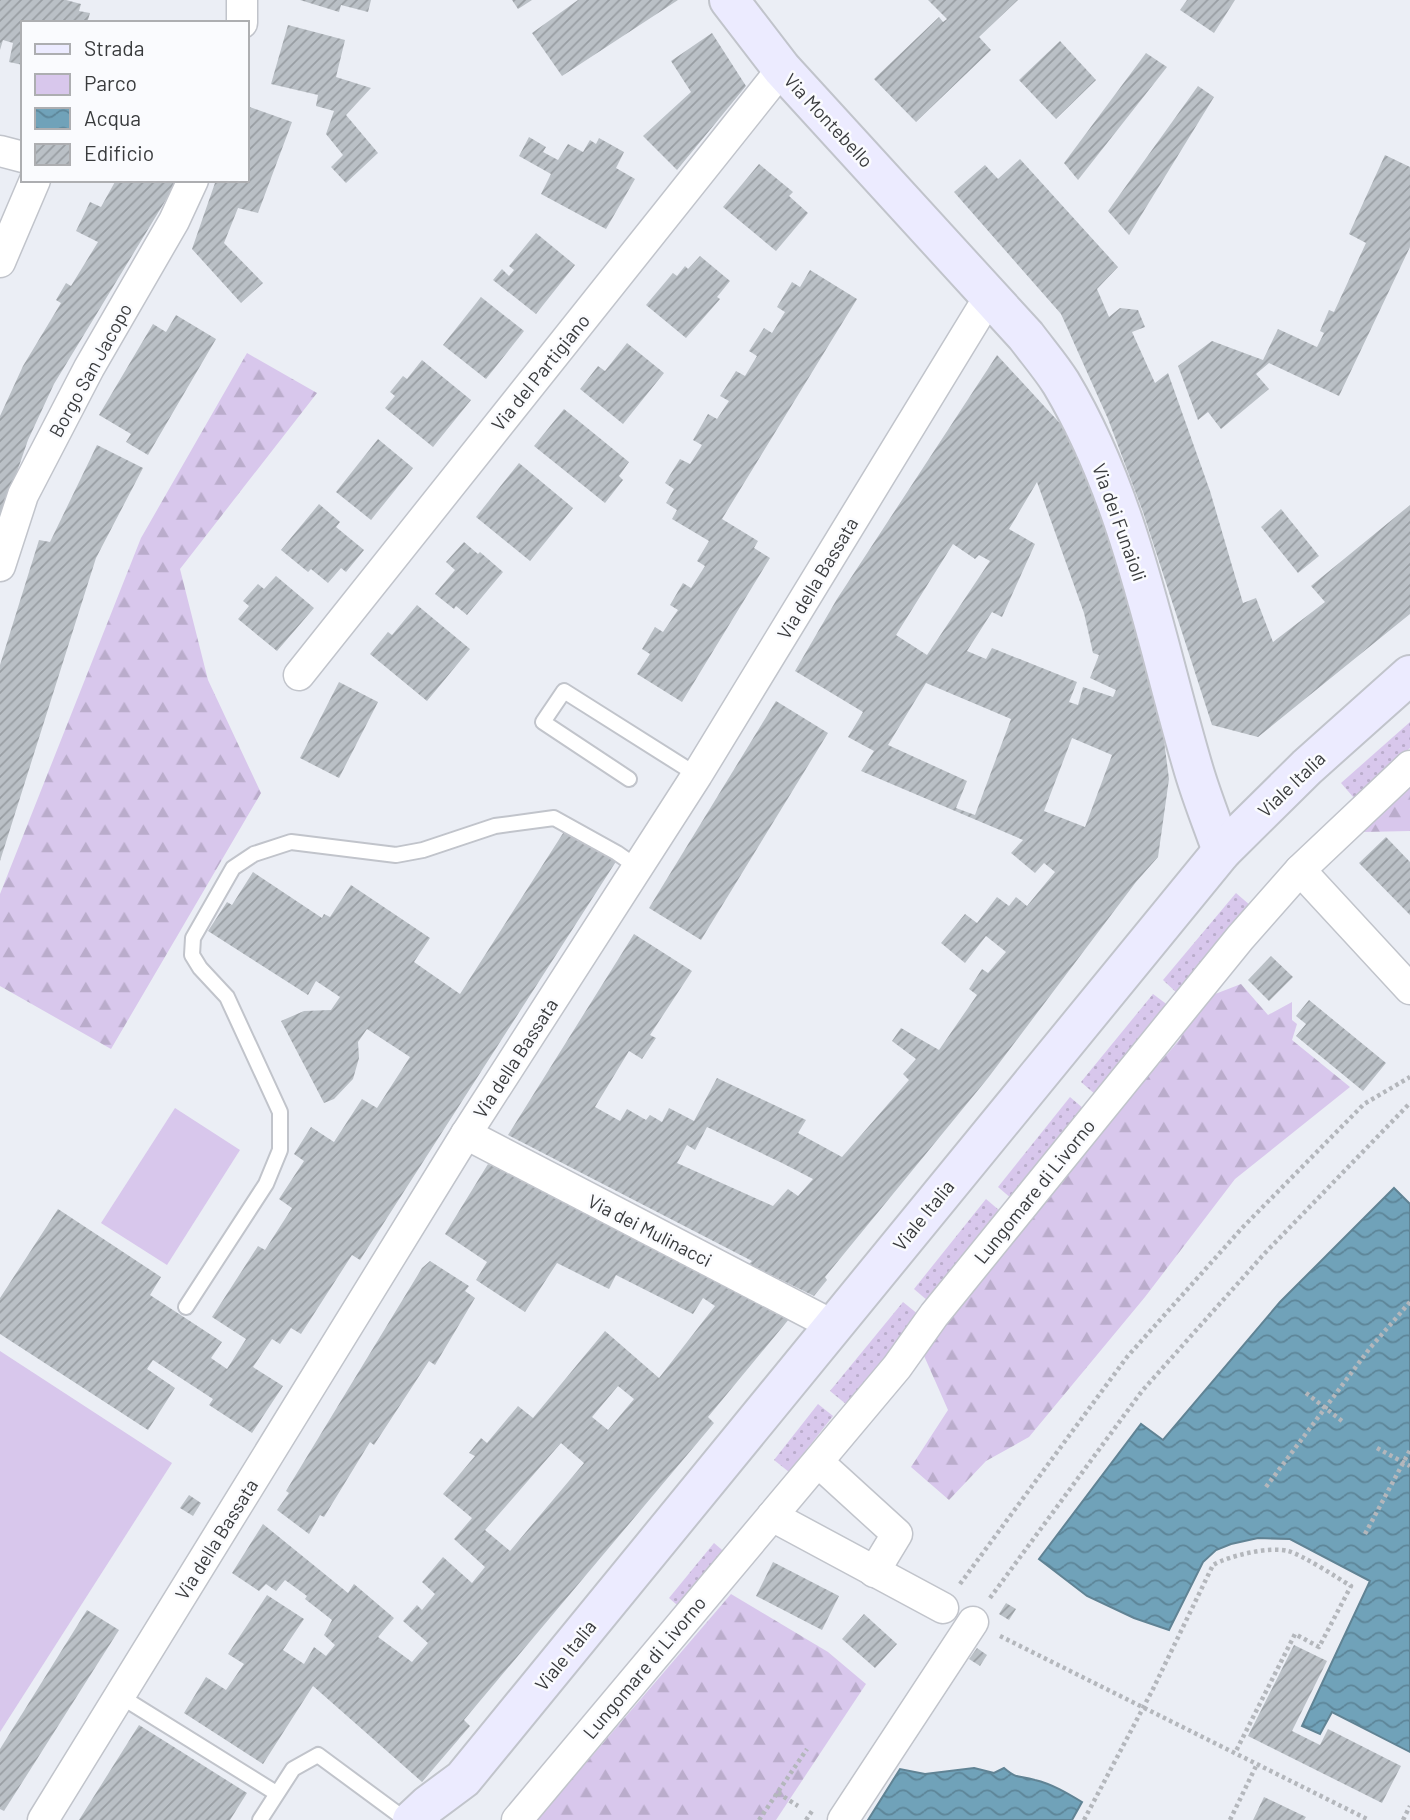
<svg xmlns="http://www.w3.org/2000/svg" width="1410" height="1820" font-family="Barlow,sans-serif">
<defs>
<pattern id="grass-dots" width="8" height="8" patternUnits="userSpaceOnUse" patternTransform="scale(1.75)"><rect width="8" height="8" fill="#d8c7ec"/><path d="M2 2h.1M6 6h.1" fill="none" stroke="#baaccb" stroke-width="1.8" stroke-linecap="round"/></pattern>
<pattern id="forest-firs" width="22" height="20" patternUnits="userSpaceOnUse" patternTransform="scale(1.75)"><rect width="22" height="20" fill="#d8c7ec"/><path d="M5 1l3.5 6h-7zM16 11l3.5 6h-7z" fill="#baaccb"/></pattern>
<pattern id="water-waves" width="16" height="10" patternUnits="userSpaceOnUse" patternTransform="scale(1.75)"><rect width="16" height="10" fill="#70a2b9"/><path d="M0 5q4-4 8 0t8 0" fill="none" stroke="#5d8598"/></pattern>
<pattern id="building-hatch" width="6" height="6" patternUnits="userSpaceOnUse" patternTransform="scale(1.75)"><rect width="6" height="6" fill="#bac0c6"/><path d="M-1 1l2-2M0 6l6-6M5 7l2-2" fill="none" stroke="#989da2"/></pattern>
</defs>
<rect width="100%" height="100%" fill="#ebeef5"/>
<g fill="url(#grass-dots)">
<path d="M1410,722V748L1354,798L1341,783Z"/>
<path d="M1236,893L1251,906L1178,994L1163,980Z"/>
<path d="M1153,994L1169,1006L1096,1095L1081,1082Z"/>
<path d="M1070,1097L1084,1109L1012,1199L998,1187Z"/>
<path d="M986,1199L1000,1211L928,1301L914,1289Z"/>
<path d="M903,1302L919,1315L846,1404L830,1391Z"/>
<path d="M818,1404L833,1416L789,1472L774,1460Z"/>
<path d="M714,1543L728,1555L683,1610L669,1598Z"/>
</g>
<g fill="url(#forest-firs)">
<path d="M247,353L317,393L180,569L208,680L261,793L111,1049L0,986V894L141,538Z"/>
<path d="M1410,781V831L1363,832L1402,787Z"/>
<path d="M1241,984L1268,1015L1292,1002V1020L1297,1024L1292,1040L1350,1087L1235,1179L1145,1297L1029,1437L986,1461L949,1500L911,1467L948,1410L921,1349L1027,1217L1181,1038V1027L1210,996Z"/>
<path d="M731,1594L828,1652L866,1684L776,1820H537Z"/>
</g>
<g fill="#d8c7ec">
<path d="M175,1108L240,1150L167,1265L101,1223Z"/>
<path d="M0,1351L172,1463L0,1732Z"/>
</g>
<g fill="url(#water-waves)" stroke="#608394" stroke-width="2">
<path d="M1394,1188L1410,1204V1752L1332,1712L1320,1734L1302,1726L1370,1581L1290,1539L1258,1538L1231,1544L1216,1550L1203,1562L1169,1630L1134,1618L1087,1596L1039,1559L1141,1424L1163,1440L1280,1302Z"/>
<path d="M974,1768L994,1773L1004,1768C1018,1780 1019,1775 1035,1780C1052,1784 1067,1793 1082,1802L1072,1820H868L900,1769L925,1774Z"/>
</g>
<g fill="url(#building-hatch)" fill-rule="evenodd">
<path d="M0,0H66L81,4L79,11L90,13L87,23H23V65L9,62L13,43L3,40L0,50Z"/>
<path d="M300,0H371L368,12L341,5L339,12Z"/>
<path d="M512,0H532L518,9Z"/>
<path d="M578,0H678L562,76L532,33Z"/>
<path d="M928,0H1018L979,37L991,50L916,122L874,79L939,17L943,22L947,19Z"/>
<path d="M1187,0H1235L1214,33L1180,10Z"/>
<path d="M288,25L345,40L336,77L371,88L346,115L378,153L346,183L331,167L343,155L326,134L334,111L316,106L318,95L271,84Z"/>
<path d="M712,33L746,86L677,170L643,136L691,92L671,61Z"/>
<path d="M1060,41L1096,80L1056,119L1019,80Z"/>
<path d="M1146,53L1167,67L1078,180L1064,163Z"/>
<path d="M1198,86L1214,97L1129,235L1108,211Z"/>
<path d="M247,106L292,122L258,213L238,208L224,243L263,283L241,303L192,249L216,180H247Z"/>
<path d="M529,137L546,147L543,152L558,160L568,144L583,152L590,140L596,144L599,138L624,152L616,168L635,179L606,229L541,194L551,174L519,156Z"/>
<path d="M1385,155L1410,167V247L1339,396L1269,363L1256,374L1269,389L1221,429L1208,412L1198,420L1178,366L1212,341L1263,360L1278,329L1317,347L1324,333L1320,331L1329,310L1334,312L1366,243L1349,234Z"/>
<path d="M1020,159L1118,267L1097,289L1109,317L1120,308L1138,310L1145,327L1132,332L1155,383L1168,373L1210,491L1243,603L1256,598L1273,642L1325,602L1311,586L1410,505V614L1258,737L1212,725L1143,512L1108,419L1061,314L954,192L985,165L998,179Z"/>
<path d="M759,164L793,192L789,196L808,213L776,251L723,207Z"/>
<path d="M116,180H178L54,384L28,440L0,521V416L23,366L61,303L56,300L66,283L71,286L98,242L76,231L90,202L101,207Z"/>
<path d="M536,233L575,265L536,314L493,280L502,269L509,276L514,270L509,266Z"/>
<path d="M700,256L730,281L717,297L720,299L686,338L646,305L673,273L677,276L685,266L688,269Z"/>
<path d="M810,270L857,299L722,519L758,541L754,548L770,558L682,702L637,674L650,654L642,649L655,627L663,632L678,610L670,605L683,583L691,588L705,566L697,561L709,541L672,519L677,510L666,503L674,489L665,483L680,459L690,464L702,445L693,440L708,414L717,419L729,401L720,396L736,371L745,376L757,356L749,351L764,328L772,333L785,312L777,307L792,282L800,287Z"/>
<path d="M481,297L524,331L486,379L443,345Z"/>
<path d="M176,315L216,339L148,455L126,442L131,434L99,415L153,324L166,332Z"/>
<path d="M627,343L664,373L623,424L580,389L598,366L605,371Z"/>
<path d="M997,355L1068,432L1109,522L1156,679L1169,779L1158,857L1136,882L988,1078L825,1277L827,1280L814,1296L749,1264L752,1261L508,1135L634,934L692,971L650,1035L656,1038L642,1059L629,1051L595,1107L620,1121L627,1109L646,1120L650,1115L662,1122L669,1108L694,1121L717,1078L806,1120L798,1133L842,1157L909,1080L903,1074L916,1059L892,1041L901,1028L939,1050L977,995L969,989L982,969L988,973L1006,952L986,936L965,963L941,943L965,914L977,923L997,897L1009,906L1016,897L1027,906L1055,872L1044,863L1035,873L1011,853L1023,840L861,771L874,751L848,737L863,712L795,671L837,599ZM1037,482L1084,613L1093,653L1099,655L1090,678L1116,690L1113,697L1083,687L1078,705L1069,702L1077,682L992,648L986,659L967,651L992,612L1002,617L1035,544L1009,529ZM953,544L975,559L979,555L990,561L927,655L896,635ZM926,683L1011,719L975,815L956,808L967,781L888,745ZM1072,738L1112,755L1085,827L1044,811ZM707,1127L782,1163L813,1179L798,1196L788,1189L773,1206L677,1163L687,1145L695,1150Z"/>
<path d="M422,360L471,400L433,447L385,408L395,396L390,392L403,376L407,379Z"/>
<path d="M564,409L629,462L619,476L623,480L605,503L534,446Z"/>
<path d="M378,439L413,468L371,520L336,492Z"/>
<path d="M97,445L143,468L96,558L0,861V665L39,540L50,542Z"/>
<path d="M519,463L573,508L530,561L476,517Z"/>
<path d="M319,504L340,522L336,527L364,550L346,572L341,568L328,583L311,569L308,572L281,550Z"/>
<path d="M1281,509L1319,556L1298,573L1261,527Z"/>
<path d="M464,542L478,554L480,552L503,572L467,615L456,606L454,609L435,594L455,570L446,562Z"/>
<path d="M276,576L314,608L277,651L238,619L249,606L243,601L258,584L264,589Z"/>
<path d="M417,605L470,649L427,701L370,654L388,632L392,635Z"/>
<path d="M339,682L378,702L339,778L300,758Z"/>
<path d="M776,701L828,733L701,940L649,908Z"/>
<path d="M567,827L617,860L360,1260L352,1255L301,1334L291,1328L280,1344L272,1339L253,1367L283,1386L252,1433L209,1405L213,1399L153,1360L147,1369L175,1388L148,1430L0,1334V1298L58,1209L161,1277L150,1295L222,1342L211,1358L227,1369L246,1339L212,1317L258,1246L265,1250L292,1208L279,1199L304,1161L294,1154L311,1127L334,1142L362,1099L377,1108L410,1057L367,1029L358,1042L359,1058L353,1079L334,1099L324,1103L281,1021L304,1011L331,1010L340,997L316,981L308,995L208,931L227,902L232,905L253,872L322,918L324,914L330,917L351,885L430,938L414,962L460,994Z"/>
<path d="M1386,837L1410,862V915L1359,863Z"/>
<path d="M1271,956L1293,977L1269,1001L1248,980Z"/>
<path d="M1309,1000L1386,1063L1363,1091L1296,1036L1306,1024L1296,1016Z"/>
<path d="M488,1164L794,1313L708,1417L714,1423L464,1720L470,1726L422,1782L313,1686L263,1764L184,1713L206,1677L226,1690L244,1664L228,1654L267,1595L304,1619L283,1650L304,1664L314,1647L326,1656L335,1645L324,1635L332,1620L305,1599L307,1596L285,1580L276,1591L266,1584L259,1591L232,1573L263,1524L348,1593L354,1584L394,1618L378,1637L412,1662L428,1643L403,1621L417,1605L422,1610L435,1594L422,1582L443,1557L472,1583L485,1567L454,1539L472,1518L443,1494L475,1456L469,1453L481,1438L487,1443L518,1406L533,1418L605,1331L659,1378L715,1306L703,1298L693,1314L616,1275L609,1289L557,1263L525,1312L476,1280L487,1262L445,1234ZM618,1386L634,1399L608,1430L592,1417ZM561,1443L584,1463L510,1551L485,1530Z"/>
<path d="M430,1261L469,1286L465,1291L475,1298L435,1365L429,1361L374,1445L370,1442L324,1517L320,1515L309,1534L277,1510L289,1493L286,1491L422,1268Z"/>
<path d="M189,1495L201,1503L193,1516L180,1508Z"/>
<path d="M773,1562L839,1596L822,1630L756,1596Z"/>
<path d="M1006,1603L1016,1609L1009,1620L999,1614Z"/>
<path d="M87,1610L119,1630L4,1811L0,1809V1749Z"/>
<path d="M864,1614L897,1644L875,1668L842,1639Z"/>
<path d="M1294,1645L1327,1661L1292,1731L1320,1745L1328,1729L1401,1766L1382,1803L1248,1736Z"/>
<path d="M977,1648L987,1655L980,1666L969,1659Z"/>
<path d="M139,1725L247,1793L230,1820H79Z"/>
<path d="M1264,1797L1306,1817L1304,1820H1253Z"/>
</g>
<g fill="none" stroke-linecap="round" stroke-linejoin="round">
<g stroke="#c1c4cb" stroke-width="18">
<g id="lane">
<path d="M629,779L543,722L564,691L697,775"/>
<path d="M186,1307L266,1184L280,1150V1112L227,997L200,968L192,955L193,938L233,868L254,854L291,842L396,855L423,850L495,826L554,818L617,853L637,867"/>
<path d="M120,1696L276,1793"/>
<path d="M260,1820L293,1769L318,1755L406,1820"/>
</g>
</g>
<g stroke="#c1c4cb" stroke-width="33">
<g id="street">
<path d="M242,23V0"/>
<path d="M0,151L23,157"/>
<path d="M0,262L35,180"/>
<path d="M0,566L23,495L89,368L174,221L193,180"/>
<path d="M299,675L782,69"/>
<path d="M1300,870L1410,989"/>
<path d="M466,1134L834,1326"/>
<path d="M818,1462L897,1534L874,1572"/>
<path d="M772,1516L943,1608"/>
<path d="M43,1820L466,1134L697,775L989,297"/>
<path d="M517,1820L897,1367L934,1315L1240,938L1300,870L1410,766"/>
<path d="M843,1820L973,1622"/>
</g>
</g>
<g stroke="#c1c4cb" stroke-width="42">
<g id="secondary">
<path d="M729,0L782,69L1026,336C1038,352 1051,367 1061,383C1132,502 1155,640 1194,771C1202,798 1213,825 1222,851"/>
<path d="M412,1820L428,1805L463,1779L1222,851L1307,767L1410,675"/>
</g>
</g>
<g stroke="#b4b7bc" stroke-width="4.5" stroke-dasharray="3.5 3.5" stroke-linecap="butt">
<path d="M1306,1393L1342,1421"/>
<path d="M1377,1448L1410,1466"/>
<path d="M1266,1487L1370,1348L1410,1302"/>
<path d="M1365,1534L1410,1450"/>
<path d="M960,1584L1127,1357L1242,1228L1364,1104L1410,1077"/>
<path d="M990,1598L1142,1391L1264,1254L1410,1103"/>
<path d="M1000,1636L1369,1820"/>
<path d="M778,1793L798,1806"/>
<path d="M759,1820L807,1749"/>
<path d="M806,1820L812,1811"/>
<path d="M1084,1820L1153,1689L1213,1565C1228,1556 1270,1546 1288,1551C1303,1555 1336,1577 1351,1586L1319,1647L1295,1634L1235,1753"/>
<path d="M1230,1820L1257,1764"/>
<path d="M1403,1820L1410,1806"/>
</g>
<use href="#lane" stroke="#fff" stroke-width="14"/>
<use href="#street" stroke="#fff" stroke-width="30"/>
<use href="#secondary" stroke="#ecebff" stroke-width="38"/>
</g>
<g text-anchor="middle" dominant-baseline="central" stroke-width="5" stroke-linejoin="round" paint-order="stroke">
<g font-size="19" fill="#393b3d" stroke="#fafbfe">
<text transform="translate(829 120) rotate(47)">Via Montebello</text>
<text transform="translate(90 370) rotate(-61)">Borgo San Jacopo</text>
<text transform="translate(540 372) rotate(-51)">Via del Partigiano</text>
<text transform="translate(1120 522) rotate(70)">Via dei Funaioli</text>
<text transform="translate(817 578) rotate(-59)">Via della Bassata</text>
<text transform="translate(1291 784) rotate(-44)">Viale Italia</text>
<text transform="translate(515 1058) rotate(-57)">Via della Bassata</text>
<text transform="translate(1034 1191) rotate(-51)">Lungomare di Livorno</text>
<text transform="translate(923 1215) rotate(-51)">Viale Italia</text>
<text transform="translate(650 1230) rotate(27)">Via dei Mulinacci</text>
<text transform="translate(216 1539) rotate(-58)">Via della Bassata</text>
<text transform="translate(565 1655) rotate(-51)">Viale Italia</text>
<text transform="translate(644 1667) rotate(-50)">Lungomare di Livorno</text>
</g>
</g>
<rect x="21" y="21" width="228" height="161" fill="#fafbfe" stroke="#adaeb1" stroke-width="2"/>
<rect x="35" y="44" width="35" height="10" fill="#ecebff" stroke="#adaeb1" stroke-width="2"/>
<text x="84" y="56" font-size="21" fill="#393b3d">Strada</text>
<rect x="35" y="74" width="35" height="21" fill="#d8c7ec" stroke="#adaeb1" stroke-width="2"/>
<text x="84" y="91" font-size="21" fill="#393b3d">Parco</text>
<rect x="35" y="108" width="35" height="21" fill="url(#water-waves)" stroke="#adaeb1" stroke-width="2"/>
<text x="84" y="126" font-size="21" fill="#393b3d">Acqua</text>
<rect x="35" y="144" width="35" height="21" fill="url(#building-hatch)" stroke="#adaeb1" stroke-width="2"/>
<text x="84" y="161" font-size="21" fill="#393b3d">Edificio</text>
</svg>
